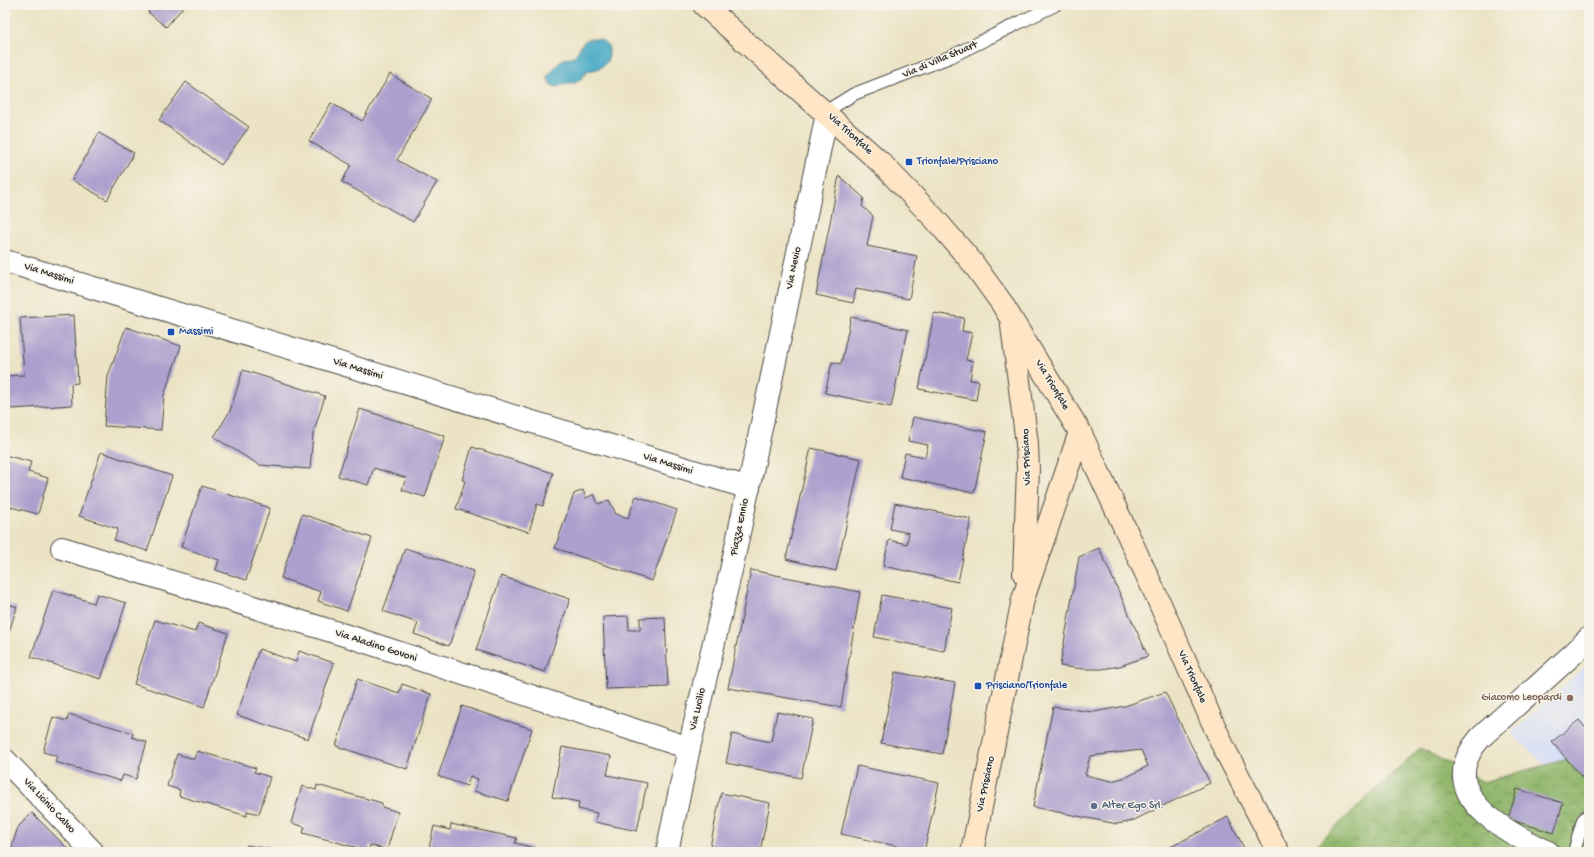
<svg xmlns="http://www.w3.org/2000/svg" width="1594" height="857" font-family="'Gochi Hand',sans-serif">
<defs>
<pattern id="forest-crowns" width="20" height="18" patternUnits="userSpaceOnUse"><rect width="20" height="18" fill="#93b86e"/><path d="M2 6a3 3 0 1 1 6 0M12 15a3 3 0 1 1 6 0" fill="none" stroke="#78965b"/></pattern>
</defs>
<rect width="100%" height="100%" fill="#f7f3e8"/>
<filter id="ink" filterUnits="userSpaceOnUse"><feTurbulence type="fractalNoise" baseFrequency=".025" numOctaves="2"/><feDisplacementMap in="SourceGraphic" scale="8" xChannelSelector="R" yChannelSelector="G"/><feConvolveMatrix kernelMatrix="1 2 1 2 8 2 1 2 1" color-interpolation-filters="sRGB"/></filter>
<filter id="wash" filterUnits="userSpaceOnUse"><feTurbulence type="fractalNoise" baseFrequency=".012" numOctaves="4" result="noise"/><feDisplacementMap in="SourceGraphic" scale="16" xChannelSelector="R" yChannelSelector="G"/><feGaussianBlur stdDeviation="0.9" result="paint"/><feColorMatrix in="noise" values="0 0 0 0 0 0 0 0 0 0 0 0 0 0 0 0 0 1.4 0 .05"/><feComposite in="paint" operator="in"/></filter>
<g filter="url(#wash)">
<rect width="100%" height="100%" fill="#ece3c5"/>
<path fill="#d0daf9" d="M1589,663V788L1575,792L1511,733Z"/>
<path fill="url(#forest-crowns)" stroke="#5f724c" d="M1420,748L1483,782L1589,753V852H1309Z"/>
<path fill="#45a8c4" stroke="#386a78" d="M589,39H599L607,44L609,49V56L607,62L600,68L587,72L579,81L575,83H568L557,87L551,85L547,77C548,76 560,61 562,60C566,58 570,59 574,56C581,50 578,43 589,39Z"/>
<g id="blocks">
<g fill="#aca0ce" fill-rule="evenodd">
<path d="M154,5H185L166,27L148,12Z"/>
<path d="M390,74L432,99L397,160L437,182L413,222L342,182L351,165L309,141L331,103L362,121Z"/>
<path d="M186,82L249,127L221,165L159,120Z"/>
<path d="M99,133L134,153L107,200L72,180Z"/>
<path d="M839,176L864,198L862,206L873,216L867,246L917,256L909,299L856,289L853,303L816,295Z"/>
<path d="M934,313L964,318L962,331L972,333L966,360L973,361L970,380L979,381L976,400L919,389Z"/>
<path d="M74,315L78,383L71,384L72,405L12,409L5,404V376L24,375L20,318Z"/>
<path d="M851,317L908,330L891,407L825,393L832,362L841,364Z"/>
<path d="M126,327L181,346L164,395L161,430L104,426L108,376Z"/>
<path d="M243,370L325,396L313,434L310,469L259,465L214,437L230,411Z"/>
<path d="M360,409L445,436L425,497L402,490L406,478L374,468L368,485L338,476Z"/>
<path d="M913,417L987,432L974,493L900,477L905,453L925,457L928,445L908,441Z"/>
<path d="M472,447L553,473L543,506L537,504L529,532L456,509L465,481L462,480Z"/>
<path d="M811,448L861,459L836,571L786,559Z"/>
<path d="M101,452L172,476L147,551L114,540L118,529L79,516Z"/>
<path d="M5,455L31,462L28,472L48,478L38,514L7,506L5,513Z"/>
<path d="M202,486L270,508L246,580L216,570L219,560L181,547Z"/>
<path d="M583,490L586,498L594,494L598,504L609,500L616,514L628,518L636,496L677,510L652,581L555,548L574,494Z"/>
<path d="M895,503L971,519L958,582L883,566L889,540L907,544L909,533L890,529Z"/>
<path d="M302,514L372,538L347,611L318,601L321,592L281,578Z"/>
<path d="M5,532L9,533L5,547Z"/>
<path d="M405,548L474,571L449,646L414,634L418,623L383,611Z"/>
<path d="M1099,548L1148,656L1120,666L1102,669H1084L1060,666L1079,557Z"/>
<path d="M751,570L860,592L841,707L728,688Z"/>
<path d="M501,576L570,599L545,672L476,650Z"/>
<path d="M53,590L94,603L97,594L126,603L101,679L31,657Z"/>
<path d="M882,595L952,608L944,651L874,637Z"/>
<path d="M5,603L17,607L5,644Z"/>
<path d="M628,616L629,630H640V618L665,617L668,687L606,689L603,617Z"/>
<path d="M155,620L195,632L198,623L228,633L204,707L134,684Z"/>
<path d="M259,649L296,662L299,651L334,663L308,739L237,715Z"/>
<path d="M895,672L955,683L942,754L881,743Z"/>
<path d="M357,679L399,693L402,684L431,694L407,769L336,746Z"/>
<path d="M1165,692L1210,783L1132,821L1117,824L1033,807L1053,707L1094,712L1125,706ZM1141,750L1148,766L1127,777L1111,781L1085,775L1090,756Z"/>
<path d="M462,706L532,729L508,801L474,791L478,779L470,776L467,786L438,776Z"/>
<path d="M777,712L813,719L801,778L726,763L732,734L771,742Z"/>
<path d="M69,714L133,733L132,737L147,742L136,779L123,775L121,781L55,762L57,756L43,752L53,717L67,721Z"/>
<path d="M1579,720L1589,732V779L1586,782L1552,742Z"/>
<path d="M562,747L611,756L607,775L647,783L637,831L595,822L597,813L578,809L579,802L552,797Z"/>
<path d="M197,751L256,768L254,772L270,777L259,814L247,811V816L179,796L180,790L167,786L177,754L194,759Z"/>
<path d="M857,766L939,783L924,852L841,834Z"/>
<path d="M317,785L382,803V807L398,812L387,850L370,845L369,851L303,833L305,827L291,823L302,786L316,790Z"/>
<path d="M1517,789L1563,803L1554,833L1508,819Z"/>
<path d="M721,793L770,803L760,852H709Z"/>
<path d="M32,813L71,852H10L18,827Z"/>
<path d="M1228,817L1246,852H1161Z"/>
<path d="M451,824L517,838L515,843L531,847L530,852H428L434,826L450,830Z"/>
<path d="M247,845L281,851V852H245Z"/>
<path d="M1028,849L1040,851V852H1028Z"/>
</g>
</g>
</g>
<g filter="url(#ink)">
<use href="#blocks" fill-opacity="0" stroke="#484742" stroke-width="1"/>
<g fill="none" stroke-linecap="round" stroke-linejoin="round">
<g stroke="#484742" stroke-width="14">
<g id="lane">
<path d="M827,114L833,107L854,94L950,57L1055,5"/>
<path d="M1574,852L1583,820L1589,814"/>
</g>
</g>
<g stroke="#484742" stroke-width="24">
<g id="street">
<path d="M5,261L749,488"/>
<path d="M62,548L354,638L689,748"/>
<path d="M5,760L93,852"/>
<path d="M667,852L689,748L732,566L827,114"/>
<path d="M1548,852C1505,831 1431,794 1480,738L1574,653L1589,638"/>
</g>
</g>
<g stroke="#484742" stroke-width="24">
<g id="secondary">
<path d="M704,5L880,162L934,218L972,262L1001,302L1080,432L1157,597L1224,748L1278,852"/>
<path d="M1012,326L1027,444L1028,469L1024,574"/>
<path d="M972,852L1023,599L1080,432"/>
</g>
</g>
<use href="#lane" stroke="#fff" stroke-width="12"/>
<use href="#street" stroke="#fff" stroke-width="22"/>
<use href="#secondary" stroke="#fde5c5" stroke-width="22"/>
</g>
</g>
<g fill="#1a4fb4" stroke="#f7f3e8" stroke-width="1.5">
<rect x="905" y="158" width="8" height="8" rx="2"/>
<rect x="167" y="328" width="8" height="8" rx="2"/>
<rect x="974" y="682" width="8" height="8" rx="2"/>
</g>
<circle fill="#8d6e63" stroke="#f7f3e8" stroke-width="1.5" cx="1570" cy="698" r="4"/>
<circle fill="#5c6f8a" stroke="#f7f3e8" stroke-width="1.5" cx="1094" cy="806" r="4"/>
<g text-anchor="middle" dominant-baseline="central" stroke-width="3" stroke-linejoin="round" paint-order="stroke">
<g font-size="11" fill="#2b2b2b" stroke="#f7f3e8">
<text transform="translate(940 60) rotate(-23)">Via di Villa Stuart</text>
<text transform="translate(850 134) rotate(42)">Via Trionfale</text>
<text transform="translate(794 268) rotate(-78)">Via Nevio</text>
<text transform="translate(49 274) rotate(17)">Via Massimi</text>
<text transform="translate(358 369) rotate(17)">Via Massimi</text>
<text transform="translate(1052 385) rotate(59)">Via Trionfale</text>
<text transform="translate(1027 457) rotate(-92)">Via Prisciano</text>
<text transform="translate(668 464) rotate(17)">Via Massimi</text>
<text transform="translate(740 527) rotate(-78)">Piazza Ennio</text>
<text transform="translate(376 646) rotate(18)">Via Aladino Govoni</text>
<text transform="translate(1192 677) rotate(66)">Via Trionfale</text>
<text transform="translate(698 709) rotate(-77)">Via Lucilio</text>
<text transform="translate(986 784) rotate(-78)">Via Prisciano</text>
<text transform="translate(49 806) rotate(47)">Via Licinio Calvo</text>
</g>
<g font-size="11" fill="#164399" stroke="#f7f3e8" text-anchor="start">
<text x="917" y="162">Trionfale/Prisciano</text>
<text x="179" y="332">Massimi</text>
<text x="986" y="686">Prisciano/Trionfale</text>
</g>
<g font-size="11" fill="#785e54" stroke="#f7f3e8" text-anchor="end">
<text x="1562" y="698">Giacomo Leopardi</text>
</g>
<g font-size="11" fill="#4e5e75" stroke="#f7f3e8" text-anchor="start">
<text x="1102" y="806">Alter Ego Srl.</text>
</g>
</g>
<rect width="1594" height="857" fill="none" stroke="#f7f3e8" stroke-width="20"/>
</svg>
